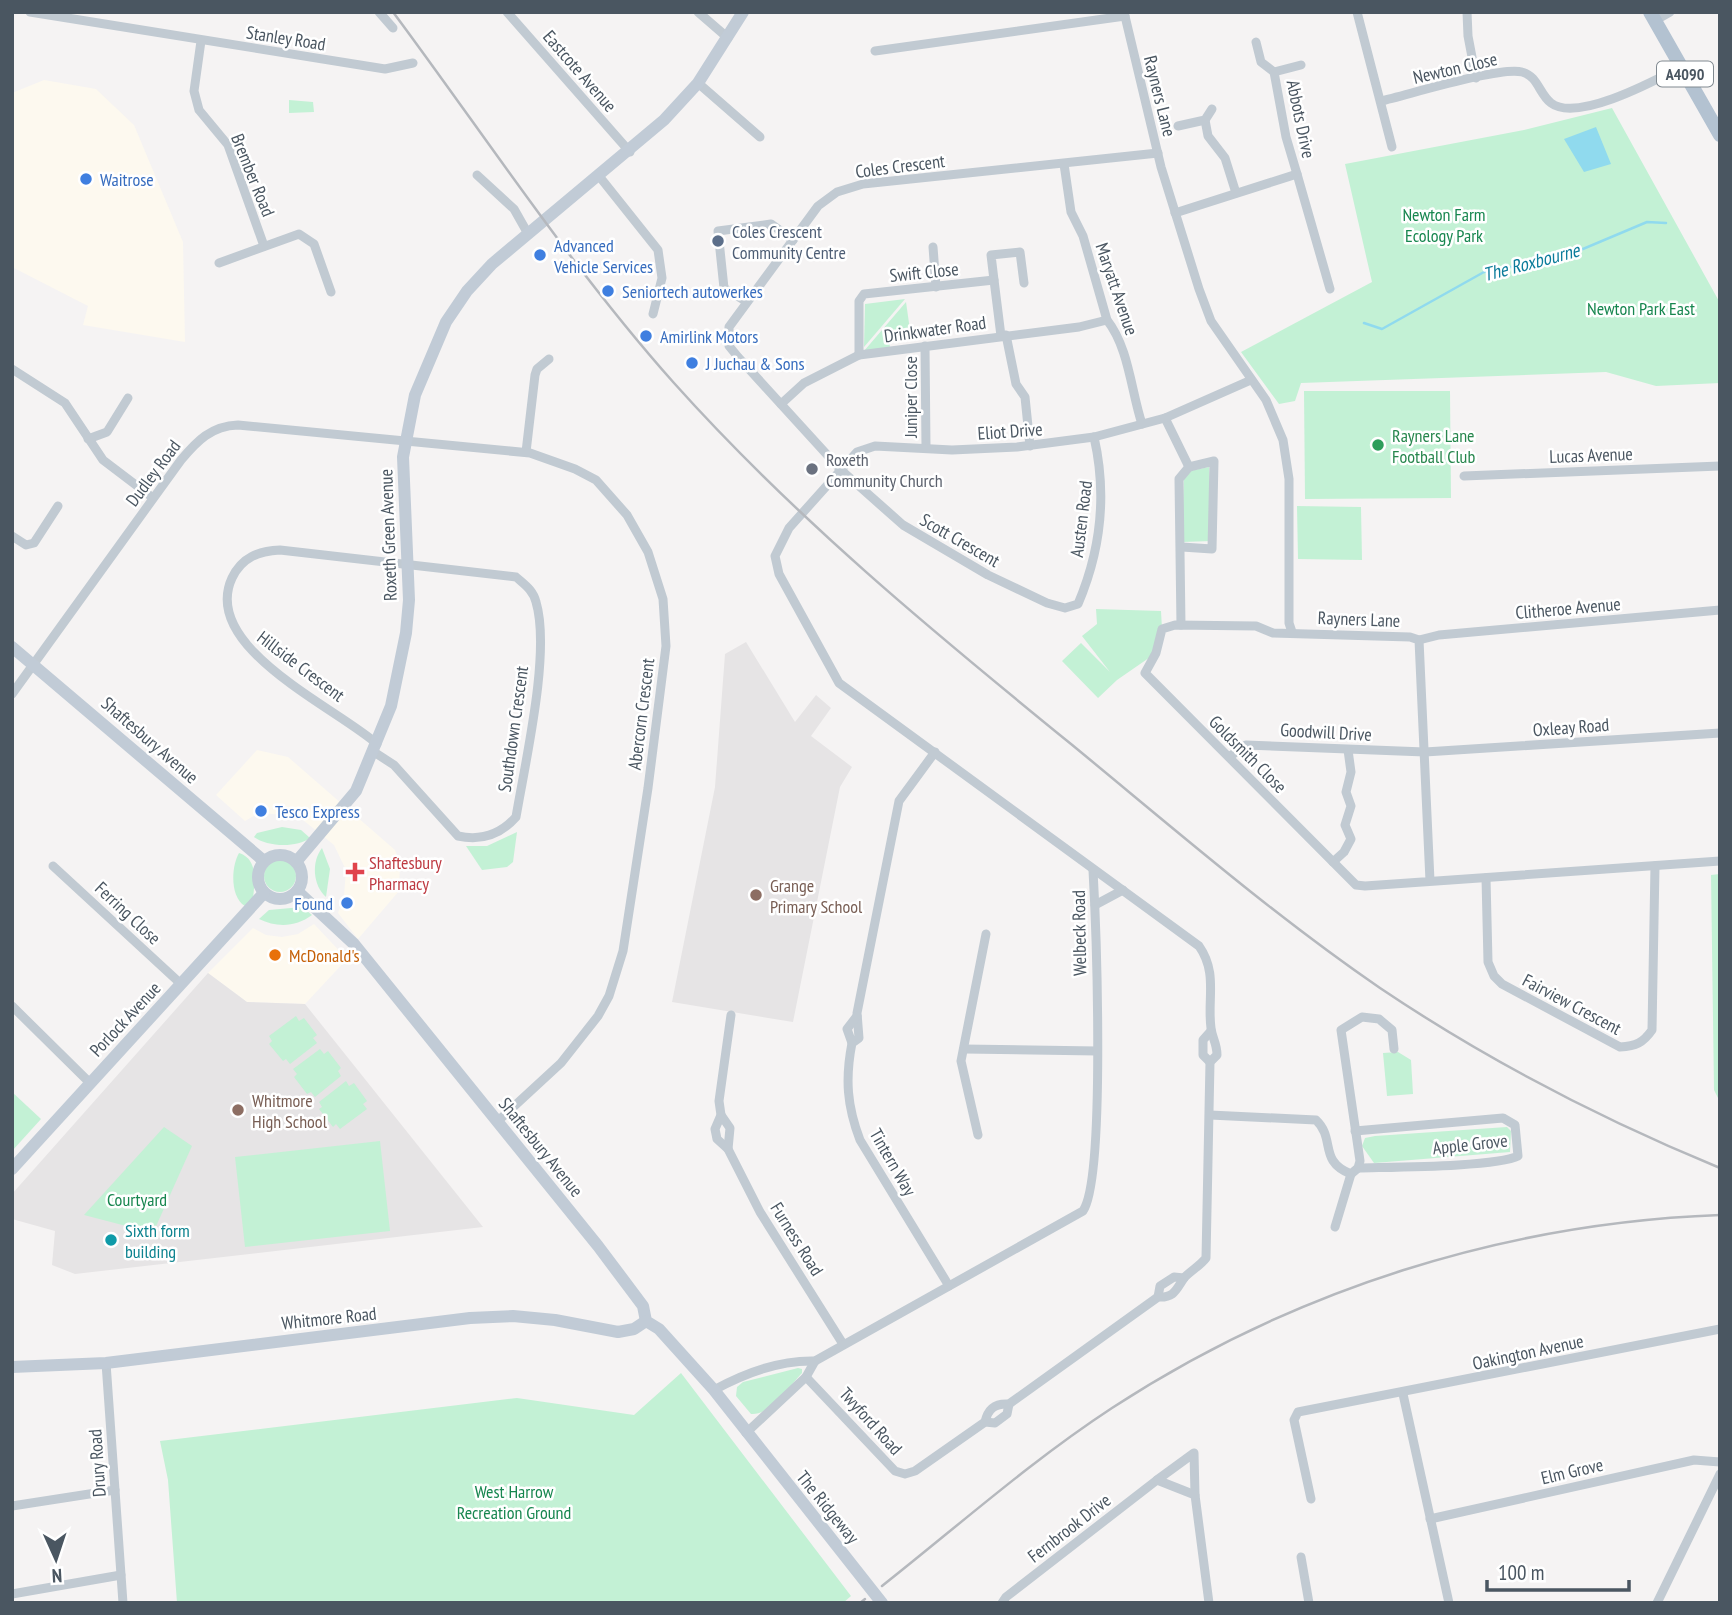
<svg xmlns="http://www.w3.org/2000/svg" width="1732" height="1615" font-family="'PT Sans Narrow',sans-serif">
<rect width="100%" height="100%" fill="#f5f3f3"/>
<g fill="#fdf9ef">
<path d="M44,80L96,89L134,125L183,242L185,342L83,325L88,306L12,267V93Z"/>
<path d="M257,750L288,757L395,850L400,864L399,891L358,939L338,913L344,896L346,870L334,845L298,816L259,813L245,821L216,795Z"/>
<path d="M314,924L347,959L305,1004L247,1002L208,973L253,928L266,935L282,937L298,934Z"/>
</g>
<g fill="#e6e4e5">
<path d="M746,642L795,722L816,695L831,708L811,736L852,767L840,787L793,1022L672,1002L715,787L725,654Z"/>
<path d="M208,973L247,1002L305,1004L483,1227L75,1274L52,1265L55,1231L12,1219V1194Z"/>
</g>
<g fill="#c3f1d5">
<path d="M289,100L313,102L314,112L289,113Z"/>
<path d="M1612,108L1720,303V383L1656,386L1606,372L1301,383L1295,401L1279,404L1241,352L1372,282L1345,164L1524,130Z"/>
<path d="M905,299L864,347L865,304Z"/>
<path d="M906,302L911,337L889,340L890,348L864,351Z"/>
<path d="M1304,391H1450L1451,498L1305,499Z"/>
<path d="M1209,467L1212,541L1182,542L1184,472Z"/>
<path d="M1297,506L1361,507L1362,560L1298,559Z"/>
<path d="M1096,609L1161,611L1162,629L1156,653L1117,680L1098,698L1062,661L1081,643L1110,672L1082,636L1097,624Z"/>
<path d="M282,827L301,830L310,838C297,848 267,847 254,837L257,833Z"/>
<path d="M517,832L513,862L507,867L482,870L466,846H487Z"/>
<path d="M322,848L330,869L326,897C313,886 311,862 322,848Z"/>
<path d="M239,853C258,859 255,881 253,898L245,906C230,897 231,867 239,853Z"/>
<circle cx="280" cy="876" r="16"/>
<path d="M1720,874V1102L1714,1090L1711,875Z"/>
<path d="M302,907L312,915C296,927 277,928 259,919L269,910Z"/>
<path d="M296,1016L299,1021L304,1018L317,1035L313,1038L317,1043L290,1064L286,1059L283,1061L269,1044L272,1041L269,1036Z"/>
<path d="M320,1049L324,1054L328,1051L341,1068L338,1071L341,1076L315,1097L311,1092L307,1094L294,1077L297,1074L293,1069Z"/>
<path d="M1398,1052L1411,1060L1413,1094L1387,1096L1383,1053Z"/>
<path d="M346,1081L349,1086L354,1083L367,1101L363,1104L367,1109L340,1129L336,1124L333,1127L319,1109L322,1107L319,1102Z"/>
<path d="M12,1092L41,1119L12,1151Z"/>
<path d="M164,1127L192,1146L153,1233L84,1215Z"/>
<path d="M1507,1127L1511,1131L1510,1152L1374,1163L1362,1146L1365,1138L1375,1136Z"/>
<path d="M380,1141L390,1231L245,1247L235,1157Z"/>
<path d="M798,1368L802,1369V1373C790,1386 769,1416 751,1414L736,1396L737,1387L743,1382Z"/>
<path d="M681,1373L851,1596L843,1603H177L168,1480L160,1441L517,1398L634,1415Z"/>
</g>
<path fill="#90daee" d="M1596,127L1611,164L1584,172L1564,139Z"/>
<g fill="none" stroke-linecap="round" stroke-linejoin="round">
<path stroke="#90daee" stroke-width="2.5" d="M1364,323L1382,329L1484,272L1564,257L1647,222L1666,223"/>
<g stroke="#c1cad2" stroke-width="9">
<path d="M30,12L385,69L413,63"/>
<path d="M379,12L393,28"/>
<path d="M507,12L630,152"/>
<path d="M698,12L728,38"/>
<path d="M1124,12L1161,167L1199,289L1211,321L1266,400L1283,440L1289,479V623L1292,632"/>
<path d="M1357,12L1392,147"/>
<path d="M1467,12L1468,36L1476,78"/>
<path d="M1654,21L1670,12"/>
<path d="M201,41L194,91L199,110L228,145L264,246"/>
<path d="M1256,42L1261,62L1274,72"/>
<path d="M875,51L1125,16"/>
<path d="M698,83L760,137"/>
<path d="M1381,101C1408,95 1501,66 1522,72C1538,76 1539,94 1551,103C1577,123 1656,80 1681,67"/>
<path d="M1205,120L1208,136L1225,158L1236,193"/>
<path d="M1178,126L1205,120L1212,109"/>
<path d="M1064,164L1071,212L1083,236L1107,320C1129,348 1131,391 1142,424"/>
<path d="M1297,174L1286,137L1274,72L1301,65"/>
<path d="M477,175L514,209L527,232"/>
<path d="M599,176L658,250L662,278L653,314"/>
<path d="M1175,213L1297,174L1330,289"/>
<path d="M933,247L936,287"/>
<path d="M219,263L299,234L314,244L331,292"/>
<path d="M994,280L991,255L1020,252L1024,283"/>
<path d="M747,302L724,288L718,231L771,224L793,240"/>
<path d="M1006,335L1016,384L1025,397L1030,446"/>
<path d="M925,346L926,448"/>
<path d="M859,355V301L864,294L994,280L1001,336"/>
<path d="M12,369L65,403L103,460L153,498"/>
<path d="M781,404L804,383L859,355L1079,327L1107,320"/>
<path d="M1165,418L1189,467"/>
<path d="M1094,437C1107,494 1101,550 1078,604L1065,608L1047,603L988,575L903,525L841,470L738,357L729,346V327L818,206L837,192L863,184L1158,153"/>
<path d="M88,439L107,432L128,398"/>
<path d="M526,452L535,375L537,369L549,359"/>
<path d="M1464,476L1720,466"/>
<path d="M12,536L26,545L34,543L58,506"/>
<path d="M1182,547L1212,549L1214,461L1189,467"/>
<path d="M1181,625L1179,479L1189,467"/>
<path d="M1419,640L1439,635L1720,610"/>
<path d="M12,694L181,460C197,441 211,426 238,425L530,453L575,469L596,480L627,515L648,552L663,599L666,646L648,788L623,951L609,996L598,1016L561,1063L498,1121"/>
<path d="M374,752L394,765L458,836C481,841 500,835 516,817C525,763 551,652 536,602C533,590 525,585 516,577L280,550C259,551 242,557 232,578C200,647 335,707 377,744"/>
<path d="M935,752L899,801L857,1013L859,1038L852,1043C845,1079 847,1106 860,1140L949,1286"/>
<path d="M1229,757L1246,745L1425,752L1720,733"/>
<path d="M1333,862L1344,852L1351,839L1345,825L1351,806L1346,792L1351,772L1348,750"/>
<path d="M53,866L181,984"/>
<path d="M1486,878L1488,962L1494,976L1502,984L1620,1047C1636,1046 1643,1043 1652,1030L1655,866"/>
<path d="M1430,881L1419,640L1410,637L1273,633L1256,626L1175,625L1162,629L1156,653L1145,673L1356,885L1365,886L1720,861"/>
<path d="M1095,905L1123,890"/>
<path d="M12,1006L90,1083"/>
<path d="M731,1015L719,1101L721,1115L715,1129L717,1139L728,1149L760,1212L843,1344"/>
<path d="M852,1043L847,1029L857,1016"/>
<path d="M964,1049L1097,1051"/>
<path d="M1210,1062L1203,1055V1040L1211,1031"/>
<path d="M721,1115L730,1128L728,1149"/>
<path d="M1210,1115L1316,1120C1336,1139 1318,1161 1351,1174L1358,1168L1360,1161L1341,1030L1362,1017L1379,1019L1392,1030L1394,1049"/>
<path d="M1355,1131L1503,1118L1515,1125L1518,1156C1497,1167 1388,1167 1358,1168"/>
<path d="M978,1135L961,1061L986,934"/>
<path d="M1335,1227L1351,1174"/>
<path d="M1158,1297L1160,1286L1174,1277L1184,1278"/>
<path d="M106,1363L123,1603"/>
<path d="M806,1377L895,1471L905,1474L915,1471L985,1422L995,1423L1007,1414L1009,1404"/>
<path d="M714,1390C745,1373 779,1360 815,1361L1083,1211C1106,1177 1096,924 1093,870"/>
<path d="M1403,1394L1449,1603"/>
<path d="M985,1422C988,1408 996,1403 1009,1404L1158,1297C1174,1298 1176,1290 1184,1278C1190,1271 1200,1266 1206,1258L1210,1062L1217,1055C1217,1043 1212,1038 1211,1028C1207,999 1218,973 1199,946L839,683L779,574L775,556L789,528L857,452L875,446L952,450L1017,447L1094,437L1165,418L1251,380"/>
<path d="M746,1433L806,1377L815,1361"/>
<path d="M1157,1480L1194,1453L1195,1495"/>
<path d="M1311,1499L1294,1420L1298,1412L1720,1329"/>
<path d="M12,1506L115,1490"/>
<path d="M1430,1519L1694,1460L1720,1462"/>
<path d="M1301,1557L1309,1603"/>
<path d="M12,1594L121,1575"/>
<path d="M1002,1603L1006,1597L1157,1480L1195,1495L1209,1603"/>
<path d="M1657,1603L1720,1474"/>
</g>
<g stroke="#c1cbd6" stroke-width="12">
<path d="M12,647L264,861"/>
<circle cx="280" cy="877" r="22"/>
<path d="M296,862L356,791L391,706L406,633L409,600L403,457L415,395L446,322L467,291L492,264L664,120L698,83L743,12"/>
<path d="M297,891L354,944L598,1246L643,1306L646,1321L659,1329L714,1390L882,1603"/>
<path d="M12,1169L264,893"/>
<path d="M12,1367L106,1363L470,1318L513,1316L555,1320L618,1332L634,1329L646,1321"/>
</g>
<path stroke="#b3c2d1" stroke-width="14" d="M1650,12L1720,135"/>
<g stroke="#b5b8bd" stroke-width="2.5">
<path d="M393,12C486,137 570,266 674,383C794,517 932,631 1071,744C1172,827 1272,914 1380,988C1487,1060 1601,1119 1720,1168"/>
<path d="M882,1586C958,1526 1031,1461 1112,1408C1293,1290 1504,1223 1720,1215"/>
<path d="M860,1603L865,1599"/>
</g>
</g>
<g fill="#3f7fe0" stroke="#fff" stroke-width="2.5">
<circle cx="86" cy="179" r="7"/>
<circle cx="540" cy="255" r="7"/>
<circle cx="608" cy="291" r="7"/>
<circle cx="646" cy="336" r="7"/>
<circle cx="692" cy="363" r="7"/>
<circle cx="261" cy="811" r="7"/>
<circle cx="347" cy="903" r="7"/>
</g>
<circle fill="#5c6f8a" stroke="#fff" stroke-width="2.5" cx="718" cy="241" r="7"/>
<circle fill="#2e9e5b" stroke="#fff" stroke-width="2.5" cx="1378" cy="445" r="7"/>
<circle fill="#6b7280" stroke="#fff" stroke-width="2.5" cx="812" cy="469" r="7"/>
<path fill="#e0444e" stroke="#fff" stroke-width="2.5" d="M351.5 861.5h7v7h7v7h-7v7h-7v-7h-7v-7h7z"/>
<g fill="#8d6e63" stroke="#fff" stroke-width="2.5">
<circle cx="756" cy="895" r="7"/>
<circle cx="238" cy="1110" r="7"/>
</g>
<circle fill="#e8710a" stroke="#fff" stroke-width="2.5" cx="275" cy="955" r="7"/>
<circle fill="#0f9aa8" stroke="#fff" stroke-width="2.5" cx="111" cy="1240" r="7"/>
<g text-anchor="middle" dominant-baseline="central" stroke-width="5" stroke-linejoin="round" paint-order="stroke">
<rect fill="#fff" stroke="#808990" stroke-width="2" x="1657" y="61.5" width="56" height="25" rx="5"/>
<g font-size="16" font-weight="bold" fill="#4a5661">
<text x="1685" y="74">A4090</text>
</g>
<g font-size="18" fill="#4a5661" stroke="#fff">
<text transform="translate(286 38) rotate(9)">Stanley Road</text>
<text transform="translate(1455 68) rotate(-13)">Newton Close</text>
<text transform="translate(580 71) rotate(49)">Eastcote Avenue</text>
<text transform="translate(1160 96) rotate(76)">Rayners Lane</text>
<text transform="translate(1301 119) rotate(78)">Abbots Drive</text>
<text transform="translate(900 166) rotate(-7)">Coles Crescent</text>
<text transform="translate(253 175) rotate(68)">Brember Road</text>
<text transform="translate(924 272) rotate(-6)">Swift Close</text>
<text transform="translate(1117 289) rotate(71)">Maryatt Avenue</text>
<text transform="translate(935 329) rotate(-8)">Drinkwater Road</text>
<text transform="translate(910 397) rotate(-90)">Juniper Close</text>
<text transform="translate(1010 431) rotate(-4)">Eliot Drive</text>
<text transform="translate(1591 455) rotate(-2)">Lucas Avenue</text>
<text transform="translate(153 473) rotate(-53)">Dudley Road</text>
<text transform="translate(1081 519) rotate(-83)">Austen Road</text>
<text transform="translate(388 535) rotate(-92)">Roxeth Green Avenue</text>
<text transform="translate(960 540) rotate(30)">Scott Crescent</text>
<text transform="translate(1568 608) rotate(-5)">Clitheroe Avenue</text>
<text transform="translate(1359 619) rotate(2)">Rayners Lane</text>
<text transform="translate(301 666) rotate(37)">Hillside Crescent</text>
<text transform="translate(641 714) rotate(-83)">Abercorn Crescent</text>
<text transform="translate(1571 727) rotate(-4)">Oxleay Road</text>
<text transform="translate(513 729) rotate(-82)">Southdown Crescent</text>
<text transform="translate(1326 732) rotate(3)">Goodwill Drive</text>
<text transform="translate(150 740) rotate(41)">Shaftesbury Avenue</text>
<text transform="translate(1248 754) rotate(45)">Goldsmith Close</text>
<text transform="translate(128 913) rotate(43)">Ferring Close</text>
<text transform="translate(1079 933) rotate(-91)">Welbeck Road</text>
<text transform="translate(1572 1004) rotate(28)">Fairview Crescent</text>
<text transform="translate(125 1019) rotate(-47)">Porlock Avenue</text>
<text transform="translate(1470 1144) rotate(-6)">Apple Grove</text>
<text transform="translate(541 1147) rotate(51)">Shaftesbury Avenue</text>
<text transform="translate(893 1162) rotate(60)">Tintern Way</text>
<text transform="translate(797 1239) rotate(58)">Furness Road</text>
<text transform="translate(329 1318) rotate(-6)">Whitmore Road</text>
<text transform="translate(1528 1352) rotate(-12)">Oakington Avenue</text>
<text transform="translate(871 1421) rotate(48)">Twyford Road</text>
<text transform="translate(97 1463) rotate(-94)">Drury Road</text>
<text transform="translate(1572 1471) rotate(-13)">Elm Grove</text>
<text transform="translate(828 1507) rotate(51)">The Ridgeway</text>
<text transform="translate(1069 1528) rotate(-38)">Fernbrook Drive</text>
</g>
<g font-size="18" fill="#366cbe" stroke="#fff" text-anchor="start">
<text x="100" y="179">Waitrose</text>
<text x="554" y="245">Advanced<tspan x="554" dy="21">Vehicle Services</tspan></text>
<text x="622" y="291">Seniortech autowerkes</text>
<text x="660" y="336">Amirlink Motors</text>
<text x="706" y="363">J Juchau &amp; Sons</text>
<text x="275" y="811">Tesco Express</text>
<text x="333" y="903" text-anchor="end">Found</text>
</g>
<g font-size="18" fill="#17864f" stroke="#fff">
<text x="1444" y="214">Newton Farm<tspan x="1444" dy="21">Ecology Park</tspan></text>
<text x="1641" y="308">Newton Park East</text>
<text x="137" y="1199">Courtyard</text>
<text x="514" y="1491">West Harrow<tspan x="514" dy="21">Recreation Ground</tspan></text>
</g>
<g font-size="18" fill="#4e5e75" stroke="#fff" text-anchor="start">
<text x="732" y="231">Coles Crescent<tspan x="732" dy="21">Community Centre</tspan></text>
</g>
<g font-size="18" fill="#27864d" stroke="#fff" text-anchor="start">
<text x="1392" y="435">Rayners Lane<tspan x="1392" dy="21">Football Club</tspan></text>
</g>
<g font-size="18" fill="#5b616d" stroke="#fff" text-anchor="start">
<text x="826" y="459">Roxeth<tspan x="826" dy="21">Community Church</tspan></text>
</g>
<g font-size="18" fill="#be3a42" stroke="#fff" text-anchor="start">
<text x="369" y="862">Shaftesbury<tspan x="369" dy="21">Pharmacy</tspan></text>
</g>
<g font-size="18" fill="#785e54" stroke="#fff" text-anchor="start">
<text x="770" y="885">Grange<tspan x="770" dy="21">Primary School</tspan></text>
<text x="252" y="1100">Whitmore<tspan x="252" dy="21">High School</tspan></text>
</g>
<g font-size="18" fill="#c56008" stroke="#fff" text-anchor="start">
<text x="289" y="955">McDonald's</text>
</g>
<g font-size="18" fill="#0d838f" stroke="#fff" text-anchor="start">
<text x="125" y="1230">Sixth form<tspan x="125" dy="21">building</tspan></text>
</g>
<g font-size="19" font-style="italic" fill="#0c7c9b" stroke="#fff">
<text transform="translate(1531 262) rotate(-15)">The Roxbourne</text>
</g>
</g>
<rect width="1732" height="1615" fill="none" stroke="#4a5661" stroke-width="28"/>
<g transform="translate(56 1559) rotate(177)" stroke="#ffffff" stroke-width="5" paint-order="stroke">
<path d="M0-5L12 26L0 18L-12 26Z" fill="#4a5661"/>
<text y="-10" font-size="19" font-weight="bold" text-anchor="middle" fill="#4a5661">N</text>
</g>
<path d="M1487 1580v10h142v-10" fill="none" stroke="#4a5661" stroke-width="3.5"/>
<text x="1498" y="1580" font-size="21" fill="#4a5661" stroke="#ffffff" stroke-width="5" paint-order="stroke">100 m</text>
</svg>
